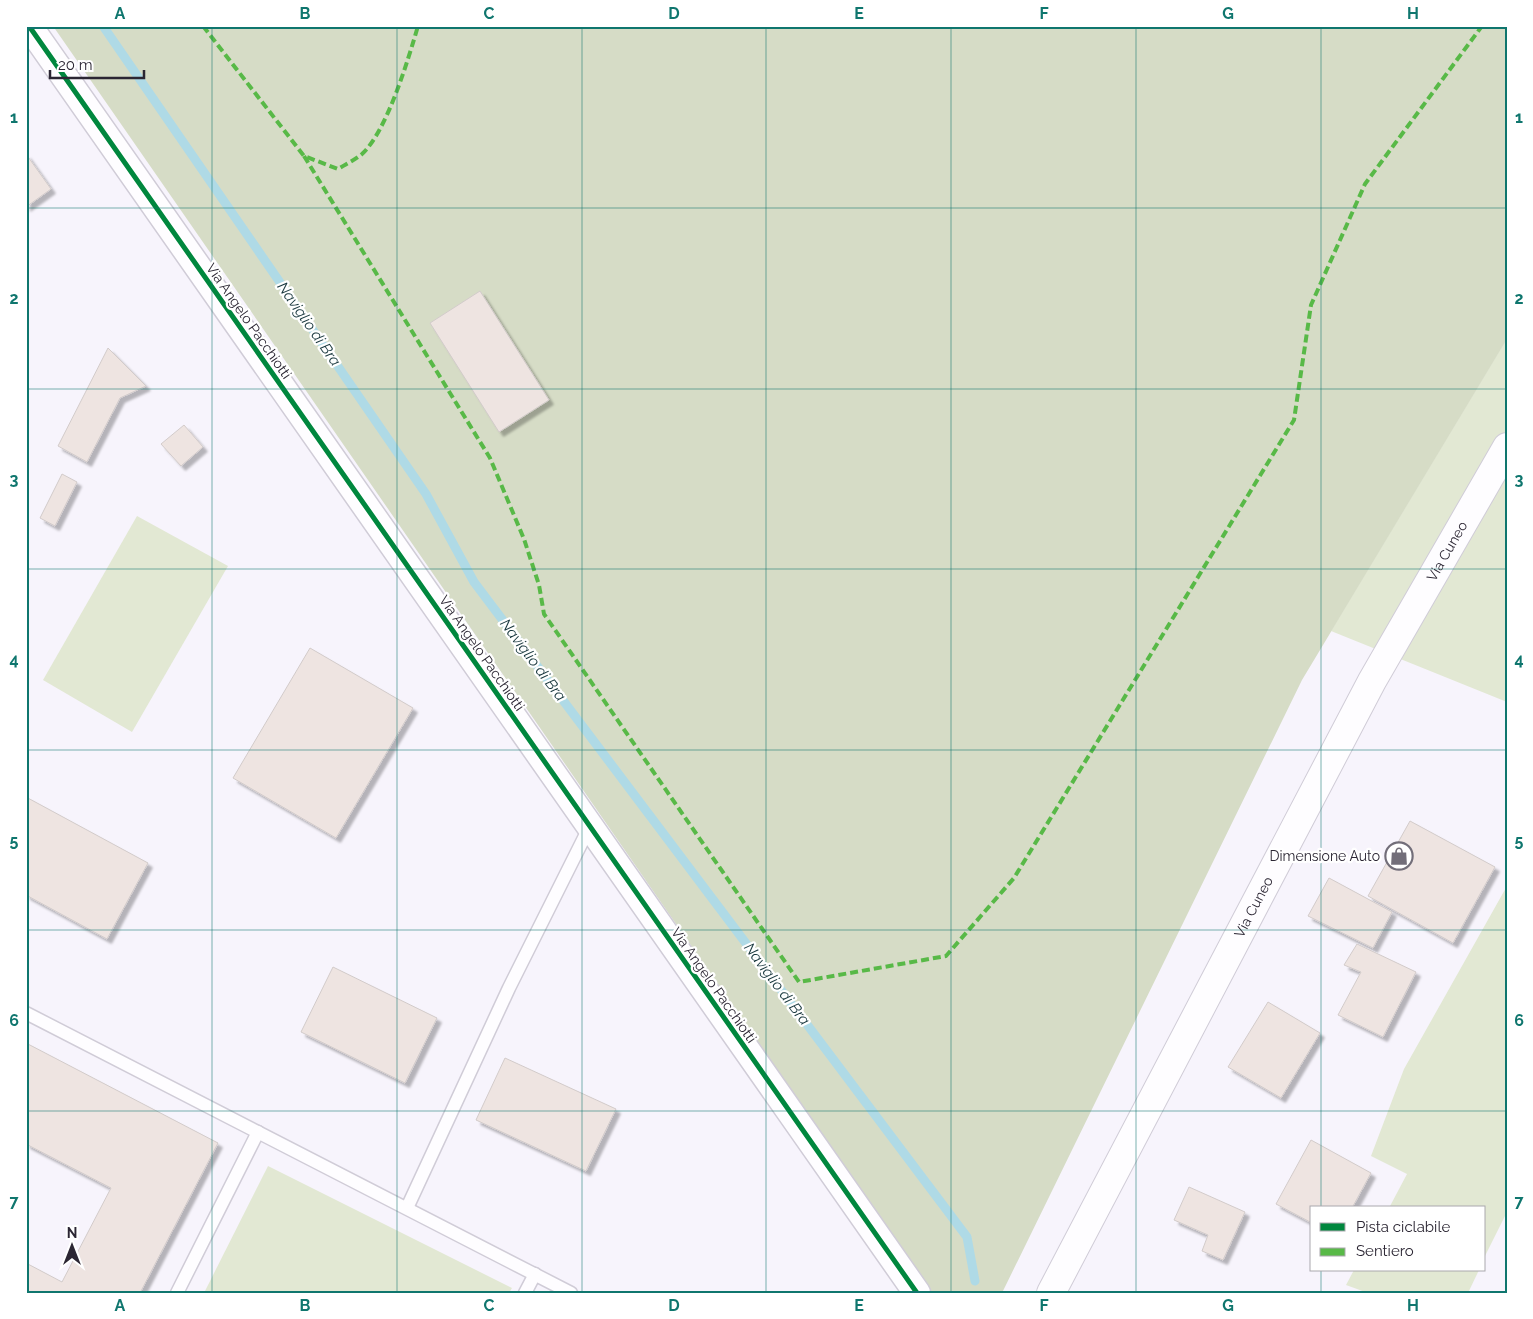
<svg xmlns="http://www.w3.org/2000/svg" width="1533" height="1319" font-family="Raleway,sans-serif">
<defs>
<filter id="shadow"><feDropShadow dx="4.5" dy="4.5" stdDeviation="1" flood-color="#0004"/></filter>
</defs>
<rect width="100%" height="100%" fill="#f7f4fc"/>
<g fill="#e2e8d3">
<path d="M1506,340H1507V702L1331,631Z"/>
<path d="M137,516L228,566L132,732L43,680Z"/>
<path d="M1507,886V1212L1484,1258V1208H1389L1407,1174L1371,1156L1404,1069Z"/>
<path d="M268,1166L512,1288L509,1293H204Z"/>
<path d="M1354,1270H1479L1468,1293H1368L1346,1285Z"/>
</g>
<path fill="#d6dcc6" d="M53,26H1507V339L1302,680L1002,1293H930L923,1280Z"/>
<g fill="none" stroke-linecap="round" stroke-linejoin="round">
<path stroke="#afdae6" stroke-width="9" d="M103,26L426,494L474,582L967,1237L975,1281"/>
</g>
<g fill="#eee4e1" stroke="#d2cbca" filter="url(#shadow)">
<path d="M26,154L51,189L26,207Z"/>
<path d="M480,291L549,400L499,432L430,323Z"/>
<path d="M108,348L146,386L120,398L87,462L58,446Z"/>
<path d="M184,425L203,447L181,466L161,444Z"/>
<path d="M62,474L77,482L55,526L40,518Z"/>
<path d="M310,648L413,708L336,838L233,778Z"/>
<path d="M26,797L148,863L107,939L26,895Z"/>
<path d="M1410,821L1495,867L1453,943L1368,896Z"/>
<path d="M1329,878L1392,912L1373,948L1308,916Z"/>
<path d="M1357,944L1416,972L1383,1037L1338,1015L1361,972L1344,965Z"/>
<path d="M333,967L437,1018L405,1083L301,1032Z"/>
<path d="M1268,1002L1320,1033L1281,1098L1228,1067Z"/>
<path d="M26,1043L218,1143L140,1293H26V1263L62,1282L111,1188L26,1144Z"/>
<path d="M505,1058L616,1109L586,1171L476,1120Z"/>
<path d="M1311,1140L1371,1173L1352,1208H1312V1223L1276,1204Z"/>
<path d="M1189,1187L1245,1212L1223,1260L1202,1251L1208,1235L1174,1220Z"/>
</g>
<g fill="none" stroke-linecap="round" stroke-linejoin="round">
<g stroke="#d0ccd7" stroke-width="15">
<g id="service">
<path d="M26,1013L571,1293"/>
<path d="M407,1208L509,988L590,826"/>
<path d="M177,1293L258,1132"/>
<path d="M525,1293L535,1274"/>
</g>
</g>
<g stroke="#d0ccd7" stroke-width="29">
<path id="minor" d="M29,26L917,1293"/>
</g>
<g stroke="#d0ccd7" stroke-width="30">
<g id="primary">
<path id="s1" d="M1051,1293L1372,681L1507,447"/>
</g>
</g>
<use href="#service" stroke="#fefdff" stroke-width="12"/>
<use href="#minor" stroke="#fefdff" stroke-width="26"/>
<use href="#primary" stroke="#fefdff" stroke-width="28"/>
<g stroke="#58b947" stroke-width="4" stroke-dasharray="8 4" stroke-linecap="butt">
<path d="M203,26L304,156L338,169C346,164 355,160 362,154C387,131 408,60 418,26"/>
<path d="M304,156L490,458L524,539L539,585L544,614L799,982L946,956L1014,878L1294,420L1311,305L1365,184L1482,26"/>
</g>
<g stroke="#fff" stroke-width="8">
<path id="cycleway" d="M29,26L917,1293"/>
</g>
<use href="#cycleway" stroke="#00873e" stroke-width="5"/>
</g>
<path fill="none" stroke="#0f766e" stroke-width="1" stroke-opacity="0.55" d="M212,26V1293M397,26V1293M582,26V1293M766,26V1293M951,26V1293M1136,26V1293M1321,26V1208M26,208H1507M26,389H1507M26,569H1507M26,750H1507M26,930H1507M26,1111H1507M1321,1270V1293"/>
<defs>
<g id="shop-ring" transform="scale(1.4375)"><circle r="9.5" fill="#fff" stroke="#726e79" stroke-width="1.5"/><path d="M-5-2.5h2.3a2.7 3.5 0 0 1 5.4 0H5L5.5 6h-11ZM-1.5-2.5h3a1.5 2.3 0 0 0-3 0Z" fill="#726e79"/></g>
</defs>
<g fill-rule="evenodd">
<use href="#shop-ring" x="1399" y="856"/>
</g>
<g text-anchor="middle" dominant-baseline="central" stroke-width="4.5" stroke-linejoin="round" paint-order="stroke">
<g font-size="14" fill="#2b2633" stroke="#fff">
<text transform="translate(249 321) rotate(55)">Via Angelo Pacchiotti</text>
<text stroke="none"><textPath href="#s1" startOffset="841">Via Cuneo</textPath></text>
<text transform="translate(482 653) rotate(55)">Via Angelo Pacchiotti</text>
<text stroke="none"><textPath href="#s1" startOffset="436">Via Cuneo</textPath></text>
<text transform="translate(714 985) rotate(55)">Via Angelo Pacchiotti</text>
</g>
<g font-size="14" fill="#2b2633" stroke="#fff" text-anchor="end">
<text x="1380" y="856">Dimensione Auto</text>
</g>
<g font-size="15" font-style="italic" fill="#17363c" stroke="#fff">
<text transform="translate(309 324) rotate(55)">Naviglio di Bra</text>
<text transform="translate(533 660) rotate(53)">Naviglio di Bra</text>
<text transform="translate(777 984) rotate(53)">Naviglio di Bra</text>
</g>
</g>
<rect width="1533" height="1319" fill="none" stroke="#ffffff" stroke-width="55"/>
<rect x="1310" y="1206" width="175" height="65" fill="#ffffff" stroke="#aaa8ad"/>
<rect x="1320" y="1223" width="25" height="8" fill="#00873e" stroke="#aaa8ad"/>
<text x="1356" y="1232" font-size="15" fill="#2b2633">Pista ciclabile</text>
<rect x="1320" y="1248" width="25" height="8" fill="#58b947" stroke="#aaa8ad"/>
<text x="1356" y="1256" font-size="15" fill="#2b2633">Sentiero</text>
<g transform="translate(72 1246)" stroke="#ffffff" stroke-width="4" paint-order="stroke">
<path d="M0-4L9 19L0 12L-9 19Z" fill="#2b2633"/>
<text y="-8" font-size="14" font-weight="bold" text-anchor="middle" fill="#2b2633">N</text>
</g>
<path d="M50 70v8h94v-8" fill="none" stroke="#2b2633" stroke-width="2.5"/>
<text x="58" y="70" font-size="15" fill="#2b2633" stroke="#ffffff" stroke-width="4" paint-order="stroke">20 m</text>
<rect x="28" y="28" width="1478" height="1264" fill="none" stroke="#0f766e" stroke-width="2"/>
<g font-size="16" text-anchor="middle" font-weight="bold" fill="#0f766e">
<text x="120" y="19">A</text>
<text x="305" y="19">B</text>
<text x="489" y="19">C</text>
<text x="674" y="19">D</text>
<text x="859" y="19">E</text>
<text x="1044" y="19">F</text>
<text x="1228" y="19">G</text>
<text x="1413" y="19">H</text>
<text x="14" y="123">1</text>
<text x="1519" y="123">1</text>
<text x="14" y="304">2</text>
<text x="1519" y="304">2</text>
<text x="14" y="485">3</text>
<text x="1519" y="485">3</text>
<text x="14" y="665">4</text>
<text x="1519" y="665">4</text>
<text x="14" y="846">5</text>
<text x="1519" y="846">5</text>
<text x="14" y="1026">6</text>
<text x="1519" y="1026">6</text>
<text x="14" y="1207">7</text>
<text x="1519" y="1207">7</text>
<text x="120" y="1311">A</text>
<text x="305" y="1311">B</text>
<text x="489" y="1311">C</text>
<text x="674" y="1311">D</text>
<text x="859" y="1311">E</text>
<text x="1044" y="1311">F</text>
<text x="1228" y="1311">G</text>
<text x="1413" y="1311">H</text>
</g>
</svg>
